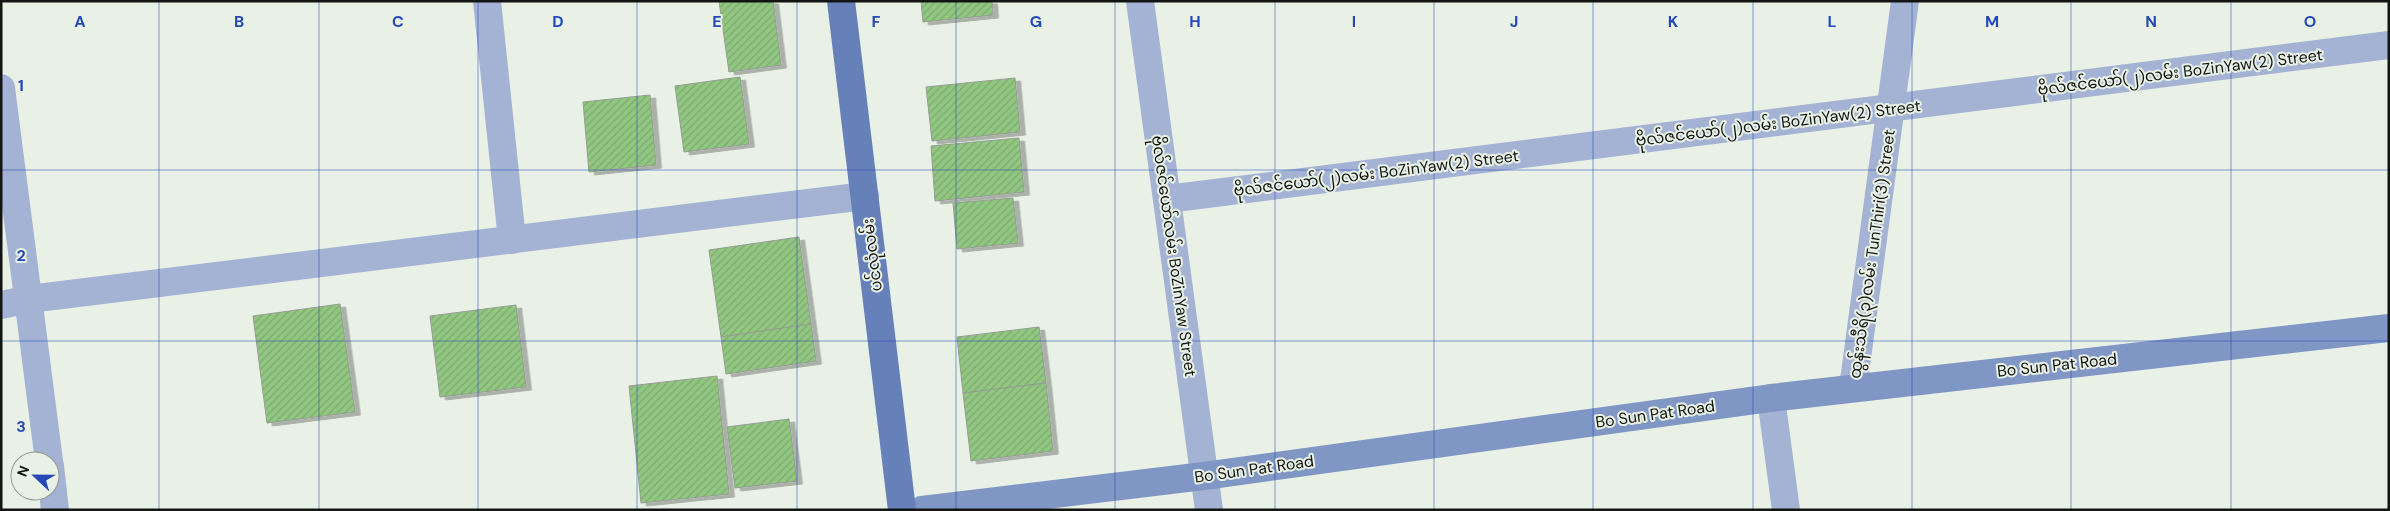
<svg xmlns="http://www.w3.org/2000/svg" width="2390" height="511" font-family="'DM Sans','Noto Sans Myanmar',sans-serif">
<defs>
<pattern id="building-hatch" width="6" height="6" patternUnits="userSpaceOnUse" patternTransform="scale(1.25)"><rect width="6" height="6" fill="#92c782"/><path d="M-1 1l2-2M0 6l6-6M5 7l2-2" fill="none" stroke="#7daa6f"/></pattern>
<filter id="shadow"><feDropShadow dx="5.5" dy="3" stdDeviation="0" flood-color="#0004"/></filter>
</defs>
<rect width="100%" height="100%" fill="#e9f1e6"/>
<g fill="url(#building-hatch)" stroke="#959d93" filter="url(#shadow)">
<path d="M719,1H773L781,65L729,72Z"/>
<path d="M921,1H992L993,15L923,22Z"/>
<path d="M740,77L749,144L684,152L675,86Z"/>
<path d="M1015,78L1020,132L932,141L926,87Z"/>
<path d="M650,95L656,165L589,172L583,102Z"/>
<path d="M1019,138L1024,192L935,201L931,146Z"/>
<path d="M1013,198L1018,243L957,249L953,203Z"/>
<path d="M799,237L811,324L721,337L709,250Z"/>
<path d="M340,304L355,412L267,423L253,316Z"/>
<path d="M516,305L526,387L440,397L430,316Z"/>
<path d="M811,324L816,361L726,374L721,337Z"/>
<path d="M1039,327L1046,383L963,393L957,337Z"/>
<path d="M717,376L729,494L641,503L629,386Z"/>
<path d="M1046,383L1053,451L971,461L963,393Z"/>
<path d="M789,419L797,481L735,488L727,427Z"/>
</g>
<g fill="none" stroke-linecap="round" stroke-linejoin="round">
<g stroke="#a4b3d4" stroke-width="28">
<path d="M487,1L512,240"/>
<path d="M1140,1L1209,510"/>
<path d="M1,88L49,461"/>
<path d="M1167,199L2389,45"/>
<path d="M1,305L29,299L865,196"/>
<path d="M1853,388L1905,1"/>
<path d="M1771,398L1786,510"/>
<path d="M50,466L55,510"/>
</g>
<path stroke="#8096c5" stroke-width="28" d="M922,510L1204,476L1771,398L2389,328"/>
<path stroke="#6680ba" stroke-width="28" d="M841,1L902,510"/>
</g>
<path fill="none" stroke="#2449b7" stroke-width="1" stroke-opacity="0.55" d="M159,1V510M319,1V510M478,1V510M637,1V510M797,1V510M956,1V510M1115,1V510M1275,1V510M1434,1V510M1593,1V510M1753,1V510M1912,1V510M2071,1V510M2231,1V510M1,170H2389M1,341H2389"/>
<g text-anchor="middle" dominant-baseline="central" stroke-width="4" stroke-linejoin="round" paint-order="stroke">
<g font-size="16" fill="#121511" stroke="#e9f1e6">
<text transform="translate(2180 72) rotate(-7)">ဗိုလ်ဇင်ယော်(၂)လမ်း BoZinYaw(2) Street</text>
<text transform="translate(1778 123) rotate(-7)">ဗိုလ်ဇင်ယော်(၂)လမ်း BoZinYaw(2) Street</text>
<text transform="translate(1376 173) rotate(-7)">ဗိုလ်ဇင်ယော်(၂)လမ်း BoZinYaw(2) Street</text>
<text transform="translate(1872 254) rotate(-82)">ထွန်းသီရိ(၃)လမ်း TunThiri(3) Street</text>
<text transform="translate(872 255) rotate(-97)">ပင်လုံလမ်း</text>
<text transform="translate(1174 256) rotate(82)">ဗိုလ်ဇင်ယော်လမ်း BoZinYaw Street</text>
<text transform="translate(2057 365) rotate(-6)">Bo Sun Pat Road</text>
<text transform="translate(1655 414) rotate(-8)">Bo Sun Pat Road</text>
<text transform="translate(1254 469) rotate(-8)">Bo Sun Pat Road</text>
</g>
</g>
<g font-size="16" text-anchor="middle" font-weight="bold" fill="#2449b7" stroke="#e9f1e6" stroke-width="4" stroke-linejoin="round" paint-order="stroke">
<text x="80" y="27">A</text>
<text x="239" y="27">B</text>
<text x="398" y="27">C</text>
<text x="558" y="27">D</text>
<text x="717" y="27">E</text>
<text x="876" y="27">F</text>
<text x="1036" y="27">G</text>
<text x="1195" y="27">H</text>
<text x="1354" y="27">I</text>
<text x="1514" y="27">J</text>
<text x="1673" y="27">K</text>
<text x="1832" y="27">L</text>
<text x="1992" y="27">M</text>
<text x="2151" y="27">N</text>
<text x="2310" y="27">O</text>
<text x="21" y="91">1</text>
<text x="21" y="261">2</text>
<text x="21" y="432">3</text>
</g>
<rect width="2390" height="511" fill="none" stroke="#121511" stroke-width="5"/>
<g transform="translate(35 476) rotate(292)"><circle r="24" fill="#e9f1e6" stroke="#939991"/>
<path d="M0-4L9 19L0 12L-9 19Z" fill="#2449b7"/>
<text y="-8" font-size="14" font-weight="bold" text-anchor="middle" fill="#121511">N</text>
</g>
</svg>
